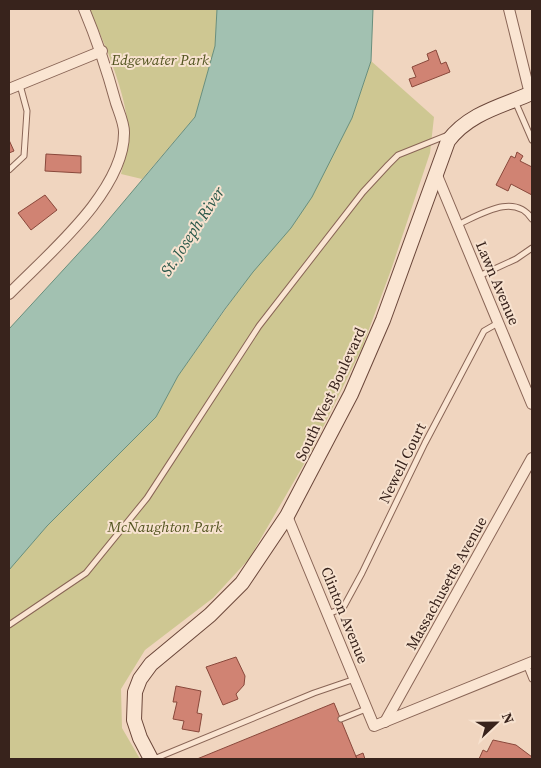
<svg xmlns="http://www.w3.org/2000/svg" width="541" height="768" font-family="'Source Serif 4',serif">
<rect width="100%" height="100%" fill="#f0d5bf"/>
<g fill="#cec792">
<path d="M89,9H217L215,46L195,117L142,179L121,174C123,164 127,154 128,144C132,105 105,44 89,9Z"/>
<path d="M371,61L434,117L430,153L391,270L362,348L311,452L249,559L213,598L145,650L121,689L122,728L140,759H9V569L47,526L156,417L178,376L252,272L352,118Z"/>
</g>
<path fill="#a2c1b1" stroke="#698f7d" d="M217,9H373L371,61L352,118L312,197L291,228L253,272L225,309L178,376L156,417L47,526L9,570V329L99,231L195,117L215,46Z"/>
<g fill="#d08373" stroke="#89483b">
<path d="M436,50L441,64L446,62L450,72L412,87L409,79L416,77L412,67L429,60L427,54Z"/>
<path d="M9,140L14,151L9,153Z"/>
<path d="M517,152L523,156L520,161L532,167V195L511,184L508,191L496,185L511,156L515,158Z"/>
<path d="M46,154L81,156V173L45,171Z"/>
<path d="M45,195L57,210L31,230L18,213Z"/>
<path d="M236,657L245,676L244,685L236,694L238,699L223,705L206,667Z"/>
<path d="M176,686L201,691L197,713L202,714L199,732L182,729L184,721L173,719L177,702H173Z"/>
<path d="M334,703L357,759H197Z"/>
<path d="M493,740L516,745L532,757V759H479L483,750L487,752Z"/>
<path d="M363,753L365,759H357L356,756Z"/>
</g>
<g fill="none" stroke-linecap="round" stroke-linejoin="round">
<g stroke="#896556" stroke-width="7">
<g id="lane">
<path d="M515,101L532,140"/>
<path d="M9,170L24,156L27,111L20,85"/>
<path d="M457,225C480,215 514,192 532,219"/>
<path d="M479,276L516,259L532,248"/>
<path d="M328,614L343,608L362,573L425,443L484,331L498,323"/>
<path d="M9,625L86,573L147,498L259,326L363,192L388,165L398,155L448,135"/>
<path d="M526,664L532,679"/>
<path d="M341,719L366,709"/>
<path d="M154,759L314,693L355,679"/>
</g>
</g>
<g stroke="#896556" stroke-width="12">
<g id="street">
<path d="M509,9L530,94"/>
<path d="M9,89L102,51"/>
<path d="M436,173L532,404"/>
<path d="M9,294C47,255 125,191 124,132C124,123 119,112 116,103C107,70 97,40 84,9"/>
<path d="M287,516L374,726L532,662"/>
<path d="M385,722L532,458"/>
</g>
</g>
<g stroke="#6b473a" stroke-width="16">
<path id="secondary" d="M151,759L140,738L134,720L135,692L140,679L151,664L210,615L242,583L287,516L351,394L383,320L448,141C469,113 502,106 532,93"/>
</g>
<use href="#lane" stroke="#fae5d2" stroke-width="5"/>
<use href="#street" stroke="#fae5d2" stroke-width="10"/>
<use href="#secondary" stroke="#fae5d2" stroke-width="14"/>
</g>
<g text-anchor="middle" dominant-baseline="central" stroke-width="4" stroke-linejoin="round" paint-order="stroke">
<g font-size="15" font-style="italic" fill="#545521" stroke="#f7e2cf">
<text x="160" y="59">Edgewater Park</text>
<text x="165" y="526">McNaughton Park</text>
</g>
<g font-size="15" fill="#38231c" stroke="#f7e2cf">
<text transform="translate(498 283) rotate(67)">Lawn Avenue</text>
<text transform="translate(330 394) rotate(-65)">South West Boulevard</text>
<text transform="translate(402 463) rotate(-64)">Newell Court</text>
<text transform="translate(446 583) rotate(-61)">Massachusetts Avenue</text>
<text transform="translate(345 615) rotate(68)">Clinton Avenue</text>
</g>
<g font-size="16" font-style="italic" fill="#2a584a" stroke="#f7e2cf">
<text transform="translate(192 231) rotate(-57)">St. Joseph River</text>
</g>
</g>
<rect width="541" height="768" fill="none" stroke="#38231c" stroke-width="20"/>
<g transform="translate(496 723) rotate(68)" stroke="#f7e2cf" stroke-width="4" paint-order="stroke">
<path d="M0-4L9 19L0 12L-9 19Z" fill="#38231c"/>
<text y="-8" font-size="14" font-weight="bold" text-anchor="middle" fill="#38231c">N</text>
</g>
</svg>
